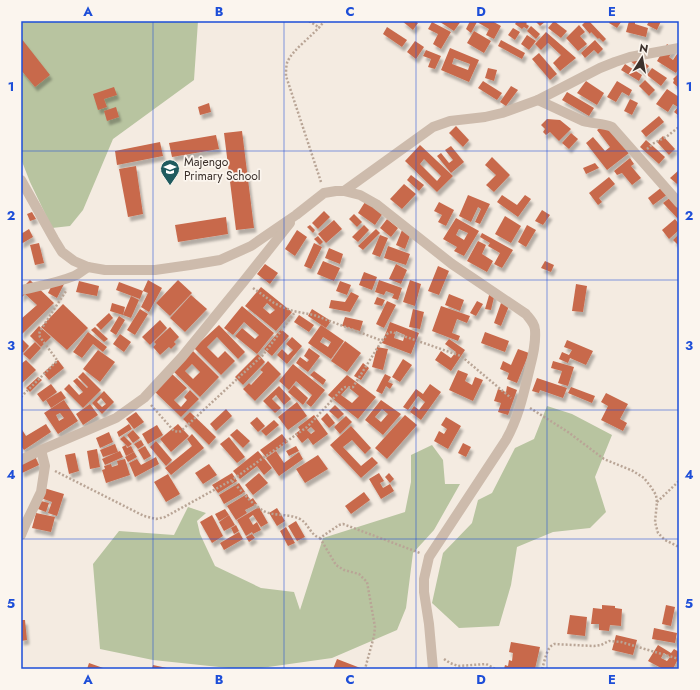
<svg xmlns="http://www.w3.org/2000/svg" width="700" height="690" font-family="Jost,sans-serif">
<defs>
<filter id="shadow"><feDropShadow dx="2.5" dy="4.5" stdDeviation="1" flood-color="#0004"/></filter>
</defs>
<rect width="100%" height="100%" fill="#f4ebe1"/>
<g fill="#b8c4a0">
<path d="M21,21H198L194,80L113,139L83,210L70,226L52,228L30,182L21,159Z"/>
<path d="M547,406L572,414L612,435L595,477L606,512L590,528L553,532L517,547L511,585L499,626L459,628L432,603L443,553L472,523L478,500L492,493L515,448L534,439Z"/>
<path d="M432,445L443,460L445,484H460L434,530L413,553L406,608L397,630L332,658L254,669H238L153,660L100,649L93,564L119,531L174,535L188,507L206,513L197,521L200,534L215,566L261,588L294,592L300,610L323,538L405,512L411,482V455Z"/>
</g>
<g fill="#c8694b" fill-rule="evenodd" filter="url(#shadow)">
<path d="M402,21H415L418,23L413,30Z"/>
<path d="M441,21H461L454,31L440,22Z"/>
<path d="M470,21H492L501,26L494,39L486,35L489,29L477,22L471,33L466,29Z"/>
<path d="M517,21H525L527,23L526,24L529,26L527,29L524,27L522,29L515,24Z"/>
<path d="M535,21H546L540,26Z"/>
<path d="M554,21L567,31L561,38L548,28Z"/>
<path d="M586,21H589L606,39L603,42L599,38L598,39L591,32L590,34L582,25Z"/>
<path d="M610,21H620L621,22L617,28L609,23Z"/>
<path d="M629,21L635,22V24L648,28L646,37L626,32Z"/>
<path d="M649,21H661L657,30L647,25Z"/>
<path d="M432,22L451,32L441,49L433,44L438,34L428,29Z"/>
<path d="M579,25L585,32L580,36L587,44L578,51L566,38Z"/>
<path d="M531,26L540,34L536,39L527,31Z"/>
<path d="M387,27L407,40L402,47L383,34Z"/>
<path d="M513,28L520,32L515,40L508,35Z"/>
<path d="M474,31L491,41L484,53L467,43Z"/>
<path d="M546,32L576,58L560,71L553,63L561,55L548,43L541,50L535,44Z"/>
<path d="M527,35L536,41L529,50L521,44Z"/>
<path d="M21,38L50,75L35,87L21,70Z"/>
<path d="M501,40L525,53L522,59L498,46Z"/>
<path d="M595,40L603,49L598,54L594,50L585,58L581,53Z"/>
<path d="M415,41L424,47L416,59L407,52Z"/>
<path d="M667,44L674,49L669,57L673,60L679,51V68L676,73L657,61Z"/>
<path d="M450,48L479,60L469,82L441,70ZM454,58L470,64L468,70L452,64Z"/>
<path d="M426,50L441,56L435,69L428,67L431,59L423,56Z"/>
<path d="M539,53L557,74L550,80L532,59Z"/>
<path d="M634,54L649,66L644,72L629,60Z"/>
<path d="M625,64L642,75L639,81L621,70Z"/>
<path d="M488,68L497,70L494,81L485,78Z"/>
<path d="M652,68L667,78L661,86L647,75Z"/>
<path d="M679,73V88L673,83L674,80L673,79Z"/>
<path d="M645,80L655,90L649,96L639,86Z"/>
<path d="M483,81L502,93L497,100L478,88Z"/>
<path d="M586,81L604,93L597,105L577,93Z"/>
<path d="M617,81L632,90L629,96L622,92L616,102L607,97Z"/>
<path d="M511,86L518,90L506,106L500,102Z"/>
<path d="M114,87L117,95L104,99L107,107L98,110L93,94Z"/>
<path d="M667,89L679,97V116L674,112L678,107L673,104L668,112L656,104Z"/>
<path d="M567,92L594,108L589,116L562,100Z"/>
<path d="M630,99L638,103L632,115L624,111Z"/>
<path d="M209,103L211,112L200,115L198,107Z"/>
<path d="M116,107L119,117L107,121L104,111Z"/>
<path d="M659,116L664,122L646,137L641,131Z"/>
<path d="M547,119L560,120L571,129L559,141L550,132L546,135L543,132L545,129L541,125Z"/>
<path d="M606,123L629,153L607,170L586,143L593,137L605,151L610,147L597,130Z"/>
<path d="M456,126L469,140L463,147L449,133Z"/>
<path d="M242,131L254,228L236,230L224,133Z"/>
<path d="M571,133L578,139L569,149L562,143Z"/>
<path d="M216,135L219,149L172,157L169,143Z"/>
<path d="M663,136L675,149L669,155L657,142Z"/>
<path d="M646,140L665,157L659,164L640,147Z"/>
<path d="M160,142L163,156L117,165L115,151Z"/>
<path d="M420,145L453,176L437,192L405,161ZM424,159L441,176L437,181L420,164Z"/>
<path d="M451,146L464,162L451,173L437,156L441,153L449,163L453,160L445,150Z"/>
<path d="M492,157L510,175L494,192L486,185L496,175L485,165Z"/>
<path d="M630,158L634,164L631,166L641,178L632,185L622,173L617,175L614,171Z"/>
<path d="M595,163L599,168L586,174L583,168Z"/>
<path d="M136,166L143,214L128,217L119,169Z"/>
<path d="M679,170V183L677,184L670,178Z"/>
<path d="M411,175L424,185L419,191L407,180Z"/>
<path d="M609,177L615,184L599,198L602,202L598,205L589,193Z"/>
<path d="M404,184L416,194L402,209L390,199Z"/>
<path d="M662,187L668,194L653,205L648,198Z"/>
<path d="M468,195L490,204L480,224L475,222L481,209L478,207L471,222L459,216Z"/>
<path d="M502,195L517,205L525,195L531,199L518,217L497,202Z"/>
<path d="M671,197L679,205V220L663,203Z"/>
<path d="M365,202L383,213L375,225L358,213Z"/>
<path d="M439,202L454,210L446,226L438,222L442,215L434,211Z"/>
<path d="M542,210L550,215L543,225L535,221Z"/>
<path d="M324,211L330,217L318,229L312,223Z"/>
<path d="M32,212L36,219L30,221L27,214Z"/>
<path d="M354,214L362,222L357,227L349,219Z"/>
<path d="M505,216L521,226L511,243L495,234Z"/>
<path d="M226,217L228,234L178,242L175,225Z"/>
<path d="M456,218L479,231L464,256L454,251L457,247L443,239ZM459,229L468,233L464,240L456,235Z"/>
<path d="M387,219L398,228L391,237L380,228Z"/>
<path d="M675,219L679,224V230L669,239L662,230Z"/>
<path d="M334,220L342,229L326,243L318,234Z"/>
<path d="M310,225L315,230L313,233L307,227Z"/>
<path d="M364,225L369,230L358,242L352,237Z"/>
<path d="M527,225L536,230L526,247L518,242Z"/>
<path d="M29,229L33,237L21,244V234Z"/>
<path d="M376,229L380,233L363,250L358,246Z"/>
<path d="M297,230L307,237L295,256L285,249Z"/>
<path d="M402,230L411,233L405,249L396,245Z"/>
<path d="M482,233L513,250L502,268L494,264L500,253L488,246L490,243L480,237Z"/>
<path d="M679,234V246L673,240Z"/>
<path d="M380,235L388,238L380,257L372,254Z"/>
<path d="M318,236L323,242L320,245L314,239Z"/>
<path d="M478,241L486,245L482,254L493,261L487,272L467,261Z"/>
<path d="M39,243L44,263L35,265L30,245Z"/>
<path d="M314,243L322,247L311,269L304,266Z"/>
<path d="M388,246L410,254L406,265L384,258Z"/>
<path d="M329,248L343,254L340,264L325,258Z"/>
<path d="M323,261L340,268L334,281L317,274Z"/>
<path d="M545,261L554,265L551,272L541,268Z"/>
<path d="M265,264L278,273L270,284L257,274Z"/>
<path d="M396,264L407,270L401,284L389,279Z"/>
<path d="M438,266L449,271L439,295L428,291Z"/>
<path d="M364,272L377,277L372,290L359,285Z"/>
<path d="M55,279L64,284L57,298L48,293Z"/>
<path d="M30,280L54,303L21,335V319L37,305L25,294L21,298V289Z"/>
<path d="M148,280L162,288L149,312L141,307L148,293L143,291Z"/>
<path d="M178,280L192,293L170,316L156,303Z"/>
<path d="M379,280L402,288L398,300L392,298L394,294L386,291L384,295L375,292Z"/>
<path d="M410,280L421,284L415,306L403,302Z"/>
<path d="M79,281L99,286L97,296L76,292Z"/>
<path d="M340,281L351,285L347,295L336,291Z"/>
<path d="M119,282L143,291L140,299L116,290Z"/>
<path d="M576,284L587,286L583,312L572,311Z"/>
<path d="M261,287L292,312L276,331L245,306ZM267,303L275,310L270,314L263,308Z"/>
<path d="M351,292L359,296L350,312L329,308L331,300L345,302Z"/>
<path d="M490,292L495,293L491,310L485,309Z"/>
<path d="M449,294L464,300L460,311L445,305Z"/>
<path d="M191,295L207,309L185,332L170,318Z"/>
<path d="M131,296L139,300L131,318L123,315Z"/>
<path d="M377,297L385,300L382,306L374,304Z"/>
<path d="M387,301L396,305L384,328L376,324Z"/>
<path d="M477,301L483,304L476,316L470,313Z"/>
<path d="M112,303L125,307L123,315L110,311Z"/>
<path d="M501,303L509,306L501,326L494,323Z"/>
<path d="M63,304L88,328L67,350L41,327Z"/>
<path d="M242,306L274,333L257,354L235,336L242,328L255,339L259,335L244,322L233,335L224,328Z"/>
<path d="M441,306L470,316L467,323L457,319L452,333L460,336L458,341L432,331Z"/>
<path d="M140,309L148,314L135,335L127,330Z"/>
<path d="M312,309L331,321L326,328L308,316Z"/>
<path d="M413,309L424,312L420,329L409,327Z"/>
<path d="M109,313L113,318L101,330L96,325Z"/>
<path d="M299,315L314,325L309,332L294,322Z"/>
<path d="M119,316L125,320L116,335L110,331Z"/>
<path d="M345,317L363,321L360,331L342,326Z"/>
<path d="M160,320L167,328L150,345L142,337Z"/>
<path d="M390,322L419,333L411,354L382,343ZM396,331L405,335L403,341L394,338Z"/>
<path d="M219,325L245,352L238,359L217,337L207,347L218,358L225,351L235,361L221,375L194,348Z"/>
<path d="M321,325L344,341L331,359L308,343ZM323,337L331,342L328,347L320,342Z"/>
<path d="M39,326L51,337L41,347L30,336Z"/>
<path d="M95,327L108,339L104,342L91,330Z"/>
<path d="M170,327L179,337L174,342L176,344L171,349L169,347L160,355L153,347L156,344L154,342Z"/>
<path d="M281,329L289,336L272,356L264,349Z"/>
<path d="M88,332L107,347L103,352L93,344L82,358L73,352Z"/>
<path d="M485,332L509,341L505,352L481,343Z"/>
<path d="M120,334L131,342L124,352L113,344Z"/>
<path d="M292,337L302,346L287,364L277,355L282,349L288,355L293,350L286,344Z"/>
<path d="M21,338L29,346L23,353L21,351Z"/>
<path d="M449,339L465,350L451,371L435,360L441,351L451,358L456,352L445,344Z"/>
<path d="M567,340L593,351L586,365L570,358L568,363L559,359L562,352L569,355L572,350L564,347Z"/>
<path d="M345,341L361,353L347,372L331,361Z"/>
<path d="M35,342L41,348L30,360L23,354Z"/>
<path d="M377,347L388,349L383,370L372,367Z"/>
<path d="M309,348L320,356L308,372L296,363L300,357L307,362L309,360L304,356Z"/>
<path d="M518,349L529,353L517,383L507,379L509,373L500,369L503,361L511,365Z"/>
<path d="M98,350L115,362L100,382L83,369Z"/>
<path d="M193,351L219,377L200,397L173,371ZM192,364L200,372L193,379L185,371Z"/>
<path d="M258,354L265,362L243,385L235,377Z"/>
<path d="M403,359L412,365L400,382L392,377Z"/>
<path d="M26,360L36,370L21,384V364Z"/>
<path d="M58,360L64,368L49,380L43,373Z"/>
<path d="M268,361L281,374L255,401L243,389L249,383L251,385L263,372L260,370Z"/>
<path d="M553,361L574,367L568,386L558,383L562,371L551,368Z"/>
<path d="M363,363L369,368L361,380L354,376Z"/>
<path d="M293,364L325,390L311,407L306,403L312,395L296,381L289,390L279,381Z"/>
<path d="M458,370L468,374L465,381L472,385L475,377L483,380L473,401L449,390Z"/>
<path d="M314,371L326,380L323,385L310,375Z"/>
<path d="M83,372L101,390L83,408L64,389L69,384L79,395L83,392L73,381L77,378L87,388L88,387L78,377Z"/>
<path d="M171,373L187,388L174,400L181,407L187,400L184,397L190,390L199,399L181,417L154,391Z"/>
<path d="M385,374L391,377L388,382L393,384L390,389L386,386L382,394L376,391Z"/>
<path d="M347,375L376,397L358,419L328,395ZM348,387L359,396L352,403L341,395Z"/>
<path d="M38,377L42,380L30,392L26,388Z"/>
<path d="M537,378L567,388L563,398L540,390L539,393L532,391Z"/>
<path d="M51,384L57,392L43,402L37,394Z"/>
<path d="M430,384L441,392L421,420L410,412L414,406L419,410L425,402L418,396L408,410L403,407L416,389L423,394Z"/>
<path d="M294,385L308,398L303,405L288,392Z"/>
<path d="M279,386L291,399L284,405L276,395L272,399L281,408L275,413L263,401Z"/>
<path d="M507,386L517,390L508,415L498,412L501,403L494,401L498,389L506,392Z"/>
<path d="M571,387L595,396L592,403L568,393Z"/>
<path d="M61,391L66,398L51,408L46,400Z"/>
<path d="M104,391L114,402L102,414L92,403ZM101,398L106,404L102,407L97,402Z"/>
<path d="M606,393L628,404L620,419L627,423L623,431L601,420L608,406L601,402Z"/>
<path d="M64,400L78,421L58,434L44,413ZM60,413L64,418L59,421L56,415Z"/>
<path d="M381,400L401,414L383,435L365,420ZM382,409L388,414L381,422L375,417Z"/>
<path d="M297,402L307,416L288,430L278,417Z"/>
<path d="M90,404L98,415L83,425L76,414Z"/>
<path d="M335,405L344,414L338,419L329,411Z"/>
<path d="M226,409L232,416L216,431L210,424Z"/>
<path d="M136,412L144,422L134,429L126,419Z"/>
<path d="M190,412L216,437L209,445L183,419Z"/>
<path d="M327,413L335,423L329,428L321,419Z"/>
<path d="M314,415L328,434L313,445L308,438L302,443L295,434L300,430L298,427ZM311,427L315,431L311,434L307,430Z"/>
<path d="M405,415L417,425L387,459L375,448Z"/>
<path d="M346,416L352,422L340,434L334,427Z"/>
<path d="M257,417L265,426L258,432L250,423Z"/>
<path d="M446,417L461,426L448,449L434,441L439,431L444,434L447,429L441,425Z"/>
<path d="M274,420L279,425L266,436L261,431Z"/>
<path d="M46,424L51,432L24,450L21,446V428L26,436Z"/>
<path d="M129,424L132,429L119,437L117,432Z"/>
<path d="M178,424L189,436L171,452L160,439Z"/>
<path d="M157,425L163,435L148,444L142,434Z"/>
<path d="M351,426L371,448L365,454L352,440L343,447L361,466L372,457L378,463L361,478L330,445Z"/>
<path d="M237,429L250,441L243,448L230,435Z"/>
<path d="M133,430L140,438L133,443L127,435Z"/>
<path d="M109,432L113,442L100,448L96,438Z"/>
<path d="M192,434L204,448L171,475L165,468L192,446L187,439Z"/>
<path d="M282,434L288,442L266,457L260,450Z"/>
<path d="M124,436L132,444L128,447L120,439Z"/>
<path d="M229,437L245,457L237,463L220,444Z"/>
<path d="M141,440L144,445L138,449L134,444Z"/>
<path d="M156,441L172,460L166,466L150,447Z"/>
<path d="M463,443L471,447L466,457L458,453Z"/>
<path d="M115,444L118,452L103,457L100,450Z"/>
<path d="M126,445L127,448L131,446L134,452L126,456L122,447Z"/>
<path d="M145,446L151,456L144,460L138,450Z"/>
<path d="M296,446L299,451L289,456L286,451Z"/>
<path d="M97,449L100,467L90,469L87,451Z"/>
<path d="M120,451L123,457L105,465L102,459Z"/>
<path d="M258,451L272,468L264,475L257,466L240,479L233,471Z"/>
<path d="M276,451L284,463L299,452L303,459L279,476L266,458Z"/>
<path d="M134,452L137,457L128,462L125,457Z"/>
<path d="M75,453L79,471L69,474L65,455Z"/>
<path d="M34,454L39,465L22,473L21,470V460Z"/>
<path d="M318,455L328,469L305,483L296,469Z"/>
<path d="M156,457L159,464L135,477L129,463L137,459L141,465Z"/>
<path d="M125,459L130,475L106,483L102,470L105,469L104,466L111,464L112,467L118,465L117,461Z"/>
<path d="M209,464L217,475L203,484L195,473Z"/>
<path d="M232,473L237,481L218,493L212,485Z"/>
<path d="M259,473L268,483L253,495L245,485Z"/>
<path d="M379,473L384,481L380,483L383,488L390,484L394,491L381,499L369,479Z"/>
<path d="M389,473L394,479L390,483L385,477Z"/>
<path d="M168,474L180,494L166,502L154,482Z"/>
<path d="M239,483L245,492L224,504L219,495Z"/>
<path d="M44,488L64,494L57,516L48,513L52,502L41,498Z"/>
<path d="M364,492L370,500L351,514L345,506Z"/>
<path d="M247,494L250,500L253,498L257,504L245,510L247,513L236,520L227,506Z"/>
<path d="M41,501L49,503L46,512L38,509Z"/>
<path d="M259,507L268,523L261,527L253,515L249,518L253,525L257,522L261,530L253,534L252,532L246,536L237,520Z"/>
<path d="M277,508L285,521L277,526L269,513Z"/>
<path d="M225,509L229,515L219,521L215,514Z"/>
<path d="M36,513L55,517L51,532L32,528Z"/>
<path d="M212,515L223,536L212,543L200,522Z"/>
<path d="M229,515L235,525L224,531L219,522Z"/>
<path d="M296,521L305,537L297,541L288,526Z"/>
<path d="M236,525L239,531L234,534L231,528Z"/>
<path d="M286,527L295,543L288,546L280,531Z"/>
<path d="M239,532L243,539L224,550L220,543Z"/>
<path d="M252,534L255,538L249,542L246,537Z"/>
<path d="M602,605L615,606V608L622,609L621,626L610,625L609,631L599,630V624H591L593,608L602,609Z"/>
<path d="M666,605L675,607L671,626L662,624Z"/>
<path d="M570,615L587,617L585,636L567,634Z"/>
<path d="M21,620H25L27,640L21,641Z"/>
<path d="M654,628L677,633L675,643L652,639Z"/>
<path d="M616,635L637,640L633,655L612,650Z"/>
<path d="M511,642L540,647L535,669H504L505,665L508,666L509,660L512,661L513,653L509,652Z"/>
<path d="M658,645L671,653L674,649L679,652V660L678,661H677L673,669H663L648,661ZM664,653L670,657L667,661L661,658Z"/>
<path d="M337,659L363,669H333Z"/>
<path d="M89,663L106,669H87Z"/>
<path d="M153,665L167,668V669H152Z"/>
</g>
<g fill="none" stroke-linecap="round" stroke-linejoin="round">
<g stroke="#b9a596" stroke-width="2.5" stroke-dasharray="2 2" stroke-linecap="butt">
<path d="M309,21L320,28"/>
<path d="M647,149L654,143L666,137L679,127"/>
<path d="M321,182L286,76C286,72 286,67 287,63C292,49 315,35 324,21"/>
<path d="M253,288L274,303L280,306L293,311L314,315L380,340H383L388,333L392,332L461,356L511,398"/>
<path d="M21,397L56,362L57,360L40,337L39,334L40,331L66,291"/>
<path d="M151,405L174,431L179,432L181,431L263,355L295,312"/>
<path d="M530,408L568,432L604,459L633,471L644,478L651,487L656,495L657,502L655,522L658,533L665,540L679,547"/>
<path d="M55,471L144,516L156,519L165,517L232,480L307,427L311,423L343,388C346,386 350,388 353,387L383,339"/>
<path d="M232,481C242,491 256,510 269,513C279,516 290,514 300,519C309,524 310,535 320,538L339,525L343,524L420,553"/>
<path d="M657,502L679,481"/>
<path d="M320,538L336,565L344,570L359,574L367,582L375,627L374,636L365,669"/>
<path d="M444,659L450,663L458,666L486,664L490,666L495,669"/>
<path d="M542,669C545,661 546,648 554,644L594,646L601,645L609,641L621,642L679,659"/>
</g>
<g stroke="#cdbbac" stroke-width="10">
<path d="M538,100L583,121C593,124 603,123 612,127L679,203"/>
<path d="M21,180L54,239L62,252L74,261L88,267L105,270H155L190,265L220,260L251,246L296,215L324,193L336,191H344L360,195L376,204L452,264L526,314C530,319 535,324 535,330C536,343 533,355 530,367C524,392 519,417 506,440L429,557L424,579V592L429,624L433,669"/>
<path d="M344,191L433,127L450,121L485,117L502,113L538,100L600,68L615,62L630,57L679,48"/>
<path d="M21,290C39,286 57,283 74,276C79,274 83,270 88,267"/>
<path d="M21,460L41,450L116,418L144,398L182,357L244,281L290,223"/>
<path d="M21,535L26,523L41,492L45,466L41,450"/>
</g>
</g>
<path fill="none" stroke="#1d4ed8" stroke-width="1" stroke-opacity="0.55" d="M153,21V669M284,21V669M416,21V669M547,21V669M21,151H679M21,280H679M21,410H679M21,539H679"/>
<defs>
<g id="school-pin" transform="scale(1)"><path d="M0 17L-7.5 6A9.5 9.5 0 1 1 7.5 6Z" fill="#1f5a5e" stroke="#fbf5ee"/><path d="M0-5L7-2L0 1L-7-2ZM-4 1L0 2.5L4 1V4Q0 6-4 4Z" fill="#fff"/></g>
</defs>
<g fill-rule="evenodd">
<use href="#school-pin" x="170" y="169"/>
</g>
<g text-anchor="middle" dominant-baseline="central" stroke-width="3.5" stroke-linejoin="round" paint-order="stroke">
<g font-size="12" fill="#3b302b" stroke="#fbf5ee" text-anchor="start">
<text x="184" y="162">Majengo<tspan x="184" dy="14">Primary School</tspan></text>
</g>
</g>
<rect width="700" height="690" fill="none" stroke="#fbf5ee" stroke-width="44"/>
<g transform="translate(642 58) rotate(11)" stroke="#fbf5ee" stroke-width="3" paint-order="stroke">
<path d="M0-3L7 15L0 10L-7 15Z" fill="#3b302b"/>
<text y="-6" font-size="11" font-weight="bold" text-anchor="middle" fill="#3b302b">N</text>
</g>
<rect x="22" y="22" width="656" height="646" fill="none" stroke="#1d4ed8" stroke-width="1.5"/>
<g font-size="13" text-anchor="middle" font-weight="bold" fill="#1d4ed8">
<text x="88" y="16">A</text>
<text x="219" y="16">B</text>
<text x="350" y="16">C</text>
<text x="481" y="16">D</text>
<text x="612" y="16">E</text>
<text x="11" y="91">1</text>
<text x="689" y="91">1</text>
<text x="11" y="220">2</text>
<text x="689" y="220">2</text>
<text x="11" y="350">3</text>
<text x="689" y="350">3</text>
<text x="11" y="479">4</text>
<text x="689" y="479">4</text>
<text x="11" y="608">5</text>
<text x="689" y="608">5</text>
<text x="88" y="684">A</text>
<text x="219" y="684">B</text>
<text x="350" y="684">C</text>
<text x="481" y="684">D</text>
<text x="612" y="684">E</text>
</g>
</svg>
